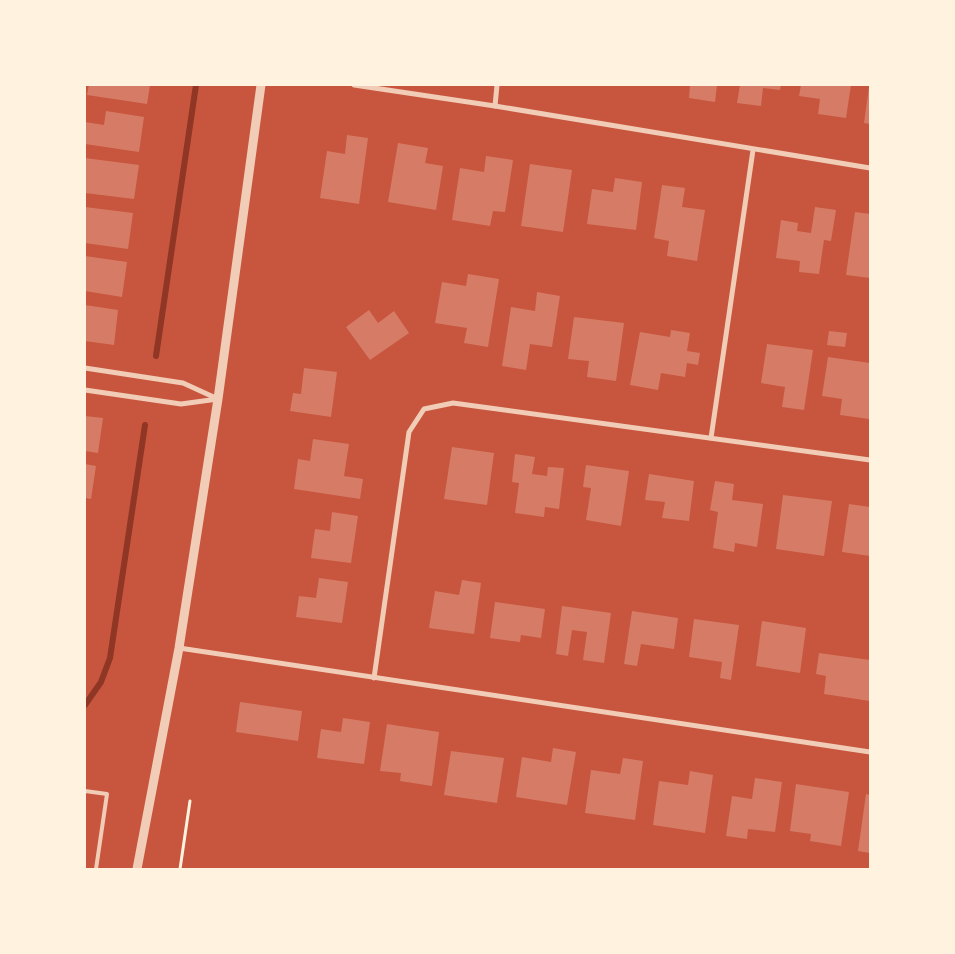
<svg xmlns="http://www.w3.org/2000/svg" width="955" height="954" font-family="'Sofia Sans Condensed',sans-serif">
<rect width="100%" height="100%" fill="#c8553d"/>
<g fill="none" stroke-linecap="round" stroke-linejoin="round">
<g stroke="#8f3625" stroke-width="6">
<path d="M156,356L196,85"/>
<path d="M85,705L101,682L110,658L145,425"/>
</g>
</g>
<g fill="#d67c66">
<path d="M89,85H150L147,104L87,95Z"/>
<path d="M690,85H717L715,102L689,98Z"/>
<path d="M740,85H781L780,90L763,88L761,106L737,103Z"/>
<path d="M801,85H851L846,118L818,114L820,99L799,96Z"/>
<path d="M869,87H870V124L864,123Z"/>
<path d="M106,111L144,117L139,152L85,144V122L104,125Z"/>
<path d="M347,135L368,138L359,204L320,198L327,151L345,154Z"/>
<path d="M398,143L428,148L425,163L443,166L436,210L388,202Z"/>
<path d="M486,156L513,160L505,212L493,211L490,226L452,220L460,168L484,172Z"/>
<path d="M85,158L139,165L134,199L85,193Z"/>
<path d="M530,164L572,170L563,232L521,226Z"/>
<path d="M615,178L642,182L636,230L587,224L592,189L613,192Z"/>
<path d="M662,185L685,188L682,207L705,210L697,261L667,256L669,241L654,238Z"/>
<path d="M85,207L133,213L128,249L85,243Z"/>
<path d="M815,207L836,210L831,241L824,240L819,274L799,272L800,261L776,258L781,220L798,223L797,231L811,233Z"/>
<path d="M855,212L870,214V278L846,275Z"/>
<path d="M85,256L127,262L122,297L85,291Z"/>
<path d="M468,274L499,279L488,347L464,343L467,328L435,323L442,282L466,286Z"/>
<path d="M537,292L560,296L552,347L530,344L526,370L502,366L511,307L535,311Z"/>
<path d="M85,305L118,310L114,345L85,341Z"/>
<path d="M369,310L378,323L394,311L409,333L370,360L346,327Z"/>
<path d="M574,317L624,323L616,381L587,377L589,361L568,359Z"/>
<path d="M671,330L690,333L687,351L700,353L698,365L687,363L685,377L661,373L658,390L630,385L640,332L670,337Z"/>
<path d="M829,331L847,333L845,347L827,345Z"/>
<path d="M767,344L813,350L804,410L782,407L785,387L761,383Z"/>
<path d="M828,357L870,363L869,419L840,415L842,399L822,396Z"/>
<path d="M304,368L337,372L331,417L290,411L293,393L301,394Z"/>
<path d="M85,416L103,418L98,453L85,451Z"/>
<path d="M313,439L349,444L344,476L363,479L360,499L294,489L298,459L310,461Z"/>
<path d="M452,447L494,453L487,505L444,499Z"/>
<path d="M515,454L535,457L532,474L547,476L548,467L564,468L559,509L545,507L544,517L515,513L519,483L512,482Z"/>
<path d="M85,464L96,466L91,499L85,498Z"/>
<path d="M586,465L629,471L621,526L586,520L591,488L583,487Z"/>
<path d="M649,474L694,481L689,521L662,518L665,502L645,500Z"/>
<path d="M715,481L734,484L732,500L763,504L757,547L735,543L734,552L713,548L718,512L710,510Z"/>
<path d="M783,495L832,501L824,556L776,549Z"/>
<path d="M849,504L870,507V556L842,552Z"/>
<path d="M332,512L358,516L351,563L311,558L315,529L330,531Z"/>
<path d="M319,578L348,582L342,623L296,617L299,596L316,598Z"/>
<path d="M462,580L481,583L474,634L429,628L435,591L459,595Z"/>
<path d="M495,602L545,609L541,638L521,635L520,642L490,638Z"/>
<path d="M562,606L611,613L604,663L583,660L587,632L572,630L568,656L556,654Z"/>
<path d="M632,611L678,618L674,649L641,644L637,666L624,664Z"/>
<path d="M694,619L739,625L731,680L720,678L722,662L689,657Z"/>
<path d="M762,621L806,628L800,673L756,666Z"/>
<path d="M819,653L870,660V701L824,694L826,676L816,674Z"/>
<path d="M240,702L302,711L298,741L236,732Z"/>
<path d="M343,718L370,722L364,764L317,758L321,729L341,732Z"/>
<path d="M387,724L439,732L432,786L400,781L401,773L380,771Z"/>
<path d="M553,748L576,752L567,805L516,797L522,757L551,762Z"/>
<path d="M451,751L504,758L497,803L444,795Z"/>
<path d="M623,758L643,761L635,820L585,813L591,770L620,774Z"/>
<path d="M690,771L713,775L705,833L653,825L659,781L688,785Z"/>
<path d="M755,778L782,782L775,832L748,829L747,839L726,836L732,796L752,799Z"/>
<path d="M796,784L849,792L841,846L810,841L811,834L790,831Z"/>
<path d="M866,794L870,795V853L858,851Z"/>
</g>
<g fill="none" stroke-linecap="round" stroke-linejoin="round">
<path stroke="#fff3e0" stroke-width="3" d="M180,869L190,801"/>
<path stroke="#f1ccb7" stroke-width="4" d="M85,791L107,794L96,869"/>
<g stroke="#f1ccb7" stroke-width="5">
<path d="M354,85L495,106L870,168"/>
<path d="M495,106L497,85"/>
<path d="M85,368L183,383L218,399"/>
<path d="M85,390L181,404L218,399"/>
<path d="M711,438L753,150"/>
<path d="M179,648L870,752"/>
<path d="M374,678L409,432L424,409L453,403L870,460"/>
</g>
<path stroke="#f1ccb7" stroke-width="9" d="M137,869L179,648L218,399L261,85"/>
</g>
<rect width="955" height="954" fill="none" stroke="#fff3e0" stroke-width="172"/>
</svg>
